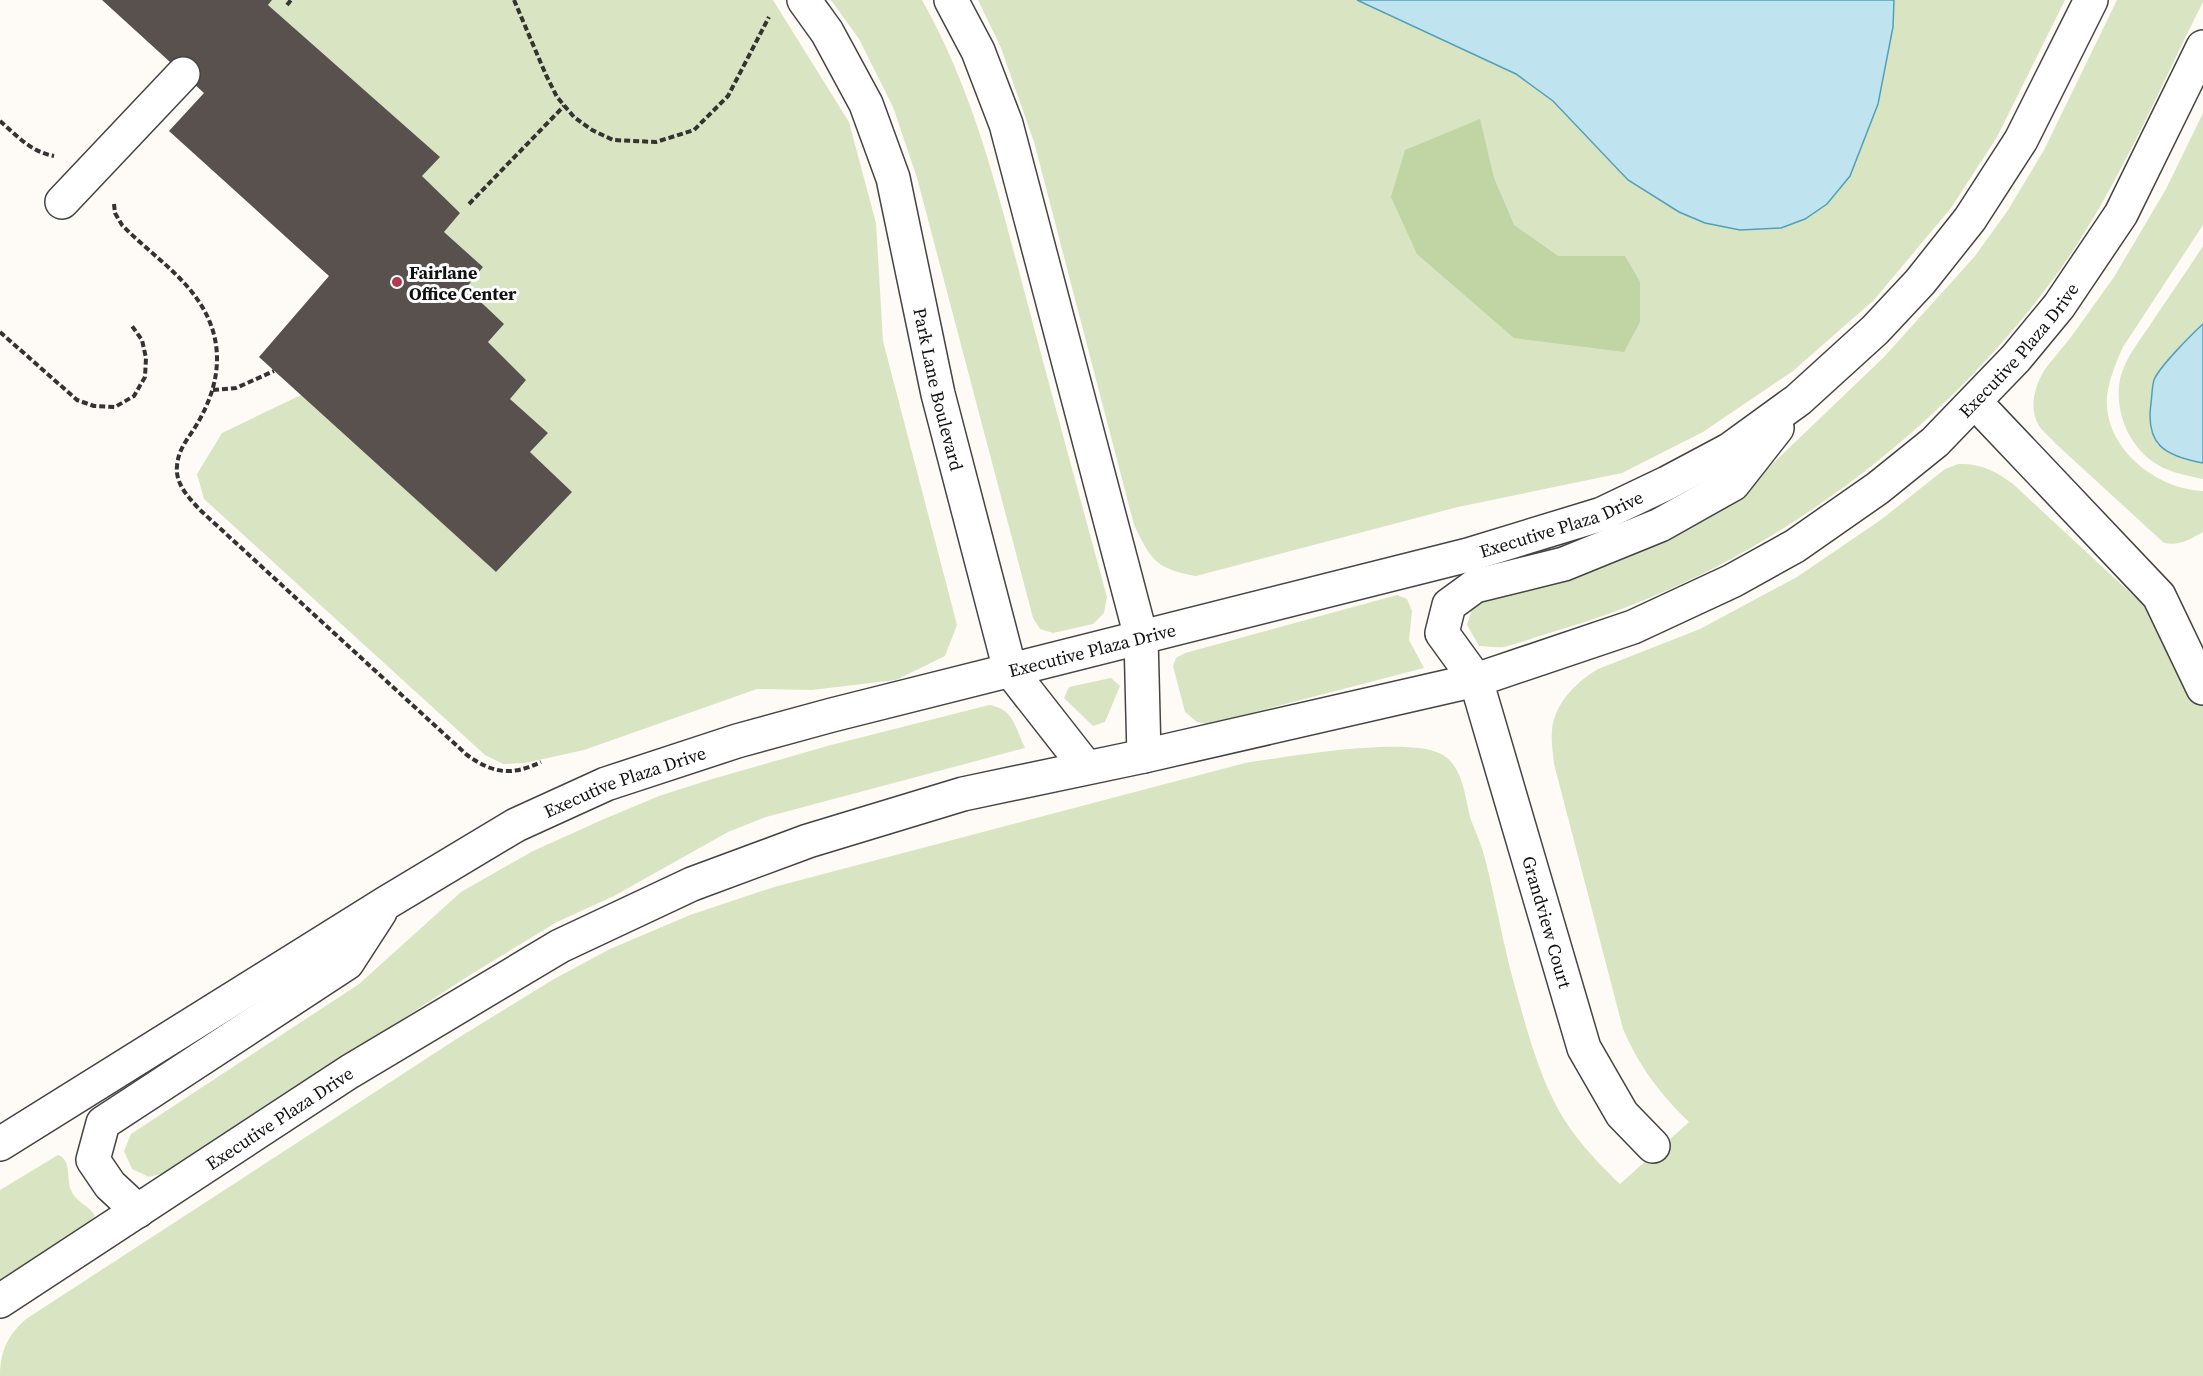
<svg xmlns="http://www.w3.org/2000/svg" width="2203" height="1376" font-family="'Source Serif 4',serif">
<rect width="100%" height="100%" fill="#fefbf6"/>
<g fill="#d9e5c2">
<path d="M272,0H773L849,122L876,223L883,341L957,625L945,656L896,680L812,690L757,689L584,750L525,763L503,764L485,755L204,499L197,474L222,433L301,395L496,572L572,492L530,452L548,433L510,399L526,380L488,342L503,325L466,288L483,267L444,232L459,213L422,176L439,157L268,5Z"/>
<path d="M831,0H922C974,92 997,189 1024,290C1051,392 1079,494 1107,597L1104,613L1093,624L1053,633L1040,629L1033,618L917,178L893,107L859,39Z"/>
<path d="M978,0H2065L1997,137L1951,208L1874,300L1793,371L1703,432L1622,473L1458,507L1196,576C1156,569 1151,560 1134,525L1034,142L1001,48Z"/>
<path d="M2117,0H2203V2C2162,83 2126,169 2076,246C1978,396 1815,530 1649,598C1614,613 1579,624 1543,635C1530,639 1517,644 1504,647C1496,648 1487,646 1479,646L1467,625L1473,605L1742,493L1884,357L1975,256L2008,210L2044,150Z"/>
<path d="M2203,113V225L2123,347C2116,362 2109,380 2107,396C2103,447 2155,489 2203,491V532C2189,540 2180,546 2164,543L2056,444C2051,438 2043,432 2039,426C2028,408 2035,385 2045,369L2071,337L2114,277L2166,189Z"/>
<path d="M2203,246V324L2184,342L2154,380L2151,431L2157,444L2170,454L2182,459L2203,463V479C2173,473 2151,468 2133,441C2121,423 2116,401 2120,379C2125,357 2142,338 2154,319C2170,295 2187,271 2203,246Z"/>
<path d="M1958,464C1980,463 1996,471 2013,484L2203,660V1376H0C0,1351 8,1335 26,1319L458,1038L554,979L610,949L690,915L774,887L1245,763C1285,757 1412,735 1443,755C1464,768 1465,799 1471,820C1476,833 1482,845 1485,859C1496,901 1503,944 1515,987C1525,1023 1535,1061 1551,1095C1567,1130 1592,1157 1620,1184L1689,1122C1660,1094 1639,1066 1623,1029L1554,764C1553,753 1551,742 1552,731C1553,705 1577,681 1598,669L1700,629L1797,577L1882,519L1945,469Z"/>
<path d="M1397,595L1407,599L1412,611L1409,640L1424,668L1208,724L1197,722L1185,712L1173,666L1176,658L1185,653Z"/>
<path d="M1111,678L1120,686L1105,722L1093,726L1064,698L1069,687Z"/>
<path d="M989,705C1014,709 1015,727 1025,748L766,817L728,832L614,896L557,922L470,975L168,1172L149,1177L132,1169L124,1151L131,1134L359,984L461,892L533,851L604,819L659,796L712,779L831,745Z"/>
<path d="M58,1155C72,1160 66,1178 71,1190C75,1202 89,1205 95,1216L92,1219L0,1280V1190Z"/>
</g>
<path fill="#c0d4a4" d="M1480,119L1494,178L1514,225L1558,256H1625L1640,282V322L1624,352L1514,338L1417,254L1391,197L1405,150Z"/>
<g fill="#c0e4ef" stroke="#50a0bd" stroke-width="1.5">
<path d="M1357,0H1894L1893,27L1878,104L1850,176L1827,204L1805,219L1781,228L1740,230L1705,223L1679,212L1628,180L1553,101L1516,74Z"/>
<path d="M2203,324V463C2165,456 2145,445 2151,403C2152,396 2152,386 2154,380C2159,367 2192,334 2203,324Z"/>
</g>
<path fill="#58514e" d="M102,0H272L268,5L440,157L422,176L460,213L444,232L483,267L466,288L504,324L488,342L526,380L510,399L548,433L530,452L572,492L496,572L259,357L329,276L169,131L204,93Z"/>
<g fill="none" stroke-linecap="round" stroke-linejoin="round">
<g stroke="#444" stroke-width="36">
<g id="minor">
<path id="s1" d="M804,0L827,32L866,104L893,178L938,394L1010,670L1086,767"/>
<path d="M951,0L978,51L1006,124L1141,637L1144,756"/>
<path d="M62,202L183,74"/>
<path d="M1975,402L2159,596L2203,688"/>
<path id="s2" d="M0,1144L386,903L516,825L606,784L737,741L832,715L1468,555L1602,514L1667,483L1729,450L1798,400L1875,330L1920,282L1970,219L2021,140L2091,0"/>
<path d="M1653,1146L1622,1114L1584,1048L1476,680L1442,633L1449,605L1475,586L1564,564L1660,525L1733,484L1777,428"/>
<path d="M138,1211L110,1185L93,1160L103,1123L347,963L380,912"/>
<path id="s3" d="M0,1301L349,1072L560,946L692,884L808,841L963,794L1144,756L1476,680L1633,627L1732,581L1795,546L1878,488L1935,442L2016,358L2059,306L2121,214L2203,47"/>
</g>
</g>
<g stroke="#333" stroke-width="4" stroke-dasharray="6 3" stroke-linecap="butt">
<path d="M514,0L546,75L557,97L574,117L592,130L613,140L656,142L694,130L728,96L769,17"/>
<path d="M287,5L291,0"/>
<path d="M0,121C16,135 31,152 54,156"/>
<path d="M114,204L115,213L122,225C154,258 197,283 212,328C224,364 213,399 194,429C186,441 178,451 177,466C175,484 189,498 200,510L467,755C494,774 511,776 541,762"/>
<path d="M469,204L564,106"/>
<path d="M0,332L77,400L94,406L115,407L134,396L145,377L146,358L142,340L132,326"/>
<path d="M213,390L236,388L274,371"/>
</g>
<use href="#minor" stroke="#fff" stroke-width="33"/>
</g>
<circle fill="#b03a4f" stroke="#fff" stroke-width="2" cx="397" cy="282" r="6"/>
<g text-anchor="middle" dominant-baseline="central" stroke-width="6" stroke-linejoin="round" paint-order="stroke">
<g font-size="18" font-weight="bold" fill="#111" stroke="#fff" text-anchor="start">
<text x="409" y="272">Fairlane<tspan x="409" dy="21">Office Center</tspan></text>
</g>
<g font-size="18" fill="#111" stroke="#fff">
<text stroke="none"><textPath href="#s3" startOffset="2266">Executive Plaza Drive</textPath></text>
<text stroke="none"><textPath href="#s1" startOffset="416">Park Lane Boulevard</textPath></text>
<text stroke="none"><textPath href="#s2" startOffset="1696">Executive Plaza Drive</textPath></text>
<text stroke="none"><textPath href="#s2" startOffset="1210">Executive Plaza Drive</textPath></text>
<text stroke="none"><textPath href="#s2" startOffset="724">Executive Plaza Drive</textPath></text>
<text transform="translate(1547 922) rotate(74)">Grandview Court</text>
<text stroke="none"><textPath href="#s3" startOffset="334">Executive Plaza Drive</textPath></text>
</g>
</g>
</svg>
